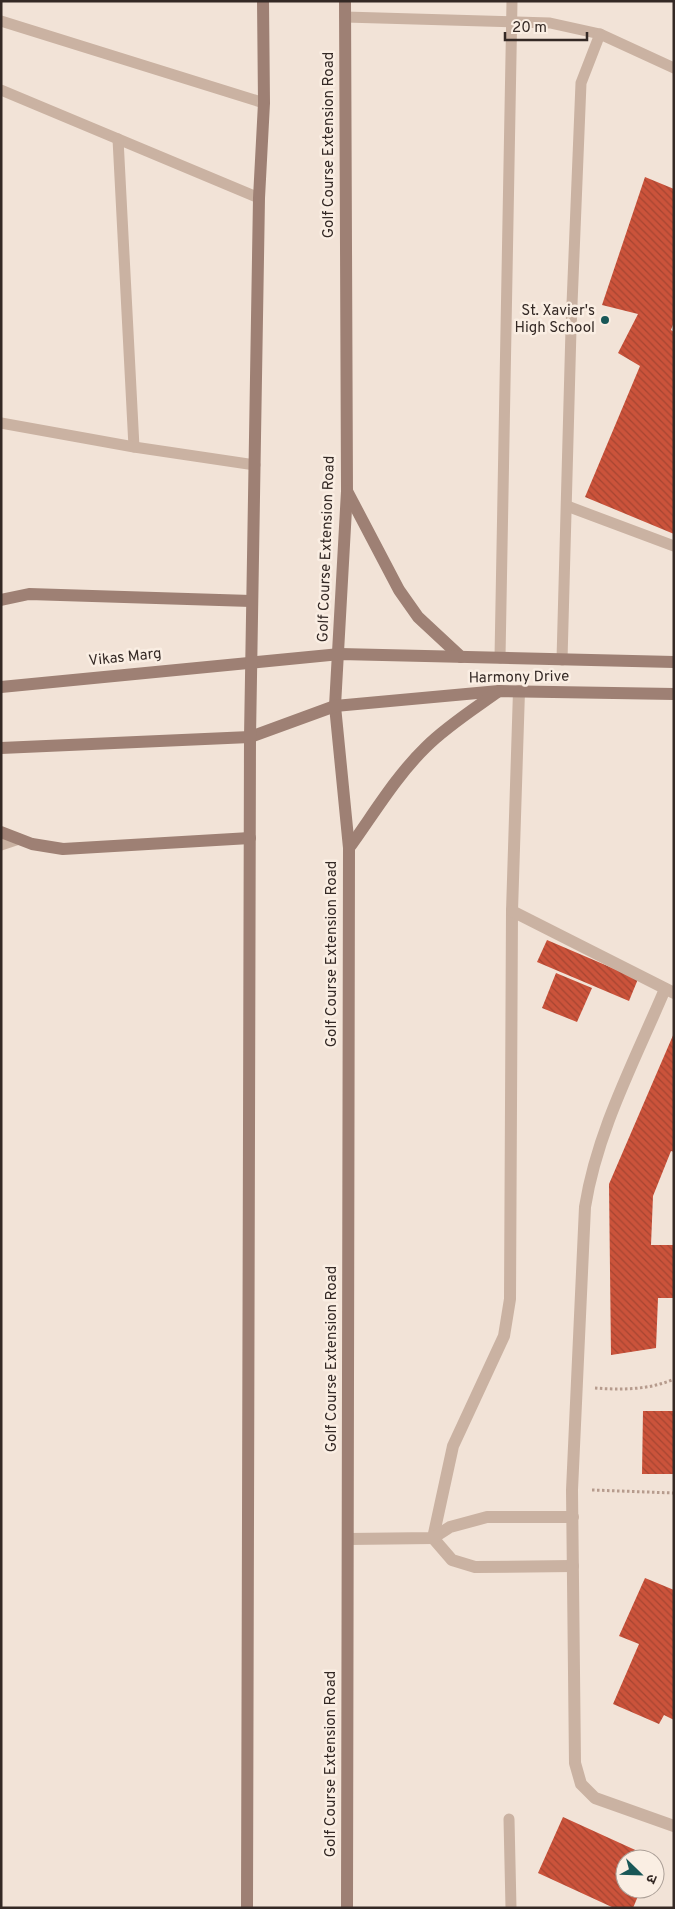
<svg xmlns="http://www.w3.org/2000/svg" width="675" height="1909" font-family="Overpass,'Noto Sans Devanagari',sans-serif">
<defs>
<pattern id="building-back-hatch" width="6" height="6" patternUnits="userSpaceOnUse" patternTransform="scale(1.25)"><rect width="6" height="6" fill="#cb533b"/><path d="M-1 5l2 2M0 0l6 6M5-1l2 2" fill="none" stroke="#a64531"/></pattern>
</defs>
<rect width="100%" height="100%" fill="#f2e3d7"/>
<g fill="url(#building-back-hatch)">
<path d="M645,177L674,189V322L671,330L674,332V534L585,497L640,366L618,353L638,314L602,305Z"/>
<path d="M547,940L638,979L629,1001L537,962Z"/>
<path d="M556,973L592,988L577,1022L542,1008Z"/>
<path d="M674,1033V1152L671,1151L653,1196L651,1245H674V1298H658L656,1348L611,1355L609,1184Z"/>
<path d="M643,1411H674V1474H642Z"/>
<path d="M645,1578L674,1590V1720L664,1715L659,1724L613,1704L639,1644L619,1636Z"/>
<path d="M563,1817L655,1859H625V1889H641L633,1908H614L538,1873Z"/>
</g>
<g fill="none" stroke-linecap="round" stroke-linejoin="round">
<g stroke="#b69b8d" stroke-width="3" stroke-dasharray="2.5 2.5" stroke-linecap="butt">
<path d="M595,1388C620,1390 650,1390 674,1379"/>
<path d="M592,1490L674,1493"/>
</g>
<g stroke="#cab2a2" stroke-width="11">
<path d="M345,17L550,23L600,34"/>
<path d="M1,21L264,103"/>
<path d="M1,90L259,198"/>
<path d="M118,139L134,447"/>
<path d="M1,423L134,447L255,465"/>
<path d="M567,506L674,546"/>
<path d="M500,658L512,1"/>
<path d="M562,660L571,329L581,83L600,34L674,68"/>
<path d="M1,845L19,839"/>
<path d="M509,1819L511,1908"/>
</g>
<g stroke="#cab2a2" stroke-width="12">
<path d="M519,691L512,911L510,1299L504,1336L453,1446L433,1538L452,1560L475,1567L573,1566"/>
<path d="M512,911L674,993"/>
<path d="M665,989C635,1060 597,1131 585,1207L572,1490L575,1763L581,1784L595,1798L674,1826"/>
<path d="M348,1539L433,1538L450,1527L487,1517H573"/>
</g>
<g stroke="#9e8074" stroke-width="12">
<path d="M345,1L347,491L335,706L349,848L347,1908"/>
<path d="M347,491L399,590L418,617L461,657"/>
<path d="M1,600L29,594L251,601"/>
<path d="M1,687L340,654L674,662"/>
<path d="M1,748L250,737L335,706L499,691L674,694"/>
<path d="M1,832L32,844L63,849L250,838"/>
<path d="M349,848C373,815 396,776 426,747C447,726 474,709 499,691"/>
<path d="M247,1908L250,737L259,198L264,103L263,1"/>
</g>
</g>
<circle fill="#195757" stroke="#faeee3" stroke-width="2" cx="605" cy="320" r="5"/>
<g text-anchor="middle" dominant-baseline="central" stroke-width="5" stroke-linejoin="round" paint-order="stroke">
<g font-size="15" fill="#342925" stroke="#faeee3">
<text transform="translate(329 145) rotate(-90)">Golf Course Extension Road</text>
<text transform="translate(327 549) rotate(-88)">Golf Course Extension Road</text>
<text transform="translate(125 658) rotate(-6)">Vikas Marg</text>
<text transform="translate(519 678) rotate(-1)">Harmony Drive</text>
<text transform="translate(332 954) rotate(-90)">Golf Course Extension Road</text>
<text transform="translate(332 1359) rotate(-90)">Golf Course Extension Road</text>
<text transform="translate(331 1764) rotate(-90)">Golf Course Extension Road</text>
</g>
<g font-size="15" fill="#342925" stroke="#faeee3" text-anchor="end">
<text x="595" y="311">St. Xavier's<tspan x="595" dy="17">High School</tspan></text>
</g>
</g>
<rect width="675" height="1909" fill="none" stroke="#342925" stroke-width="5"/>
<g transform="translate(640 1874) rotate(113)"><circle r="24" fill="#faeee3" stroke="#ab9f97"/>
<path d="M0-4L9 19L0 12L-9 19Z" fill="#195757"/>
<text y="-8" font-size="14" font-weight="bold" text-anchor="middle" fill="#342925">उ</text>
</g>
<path d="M505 32v8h82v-8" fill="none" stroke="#342925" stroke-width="2.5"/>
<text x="512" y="32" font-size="15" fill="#342925" stroke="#faeee3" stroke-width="4" paint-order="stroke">20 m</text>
</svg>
